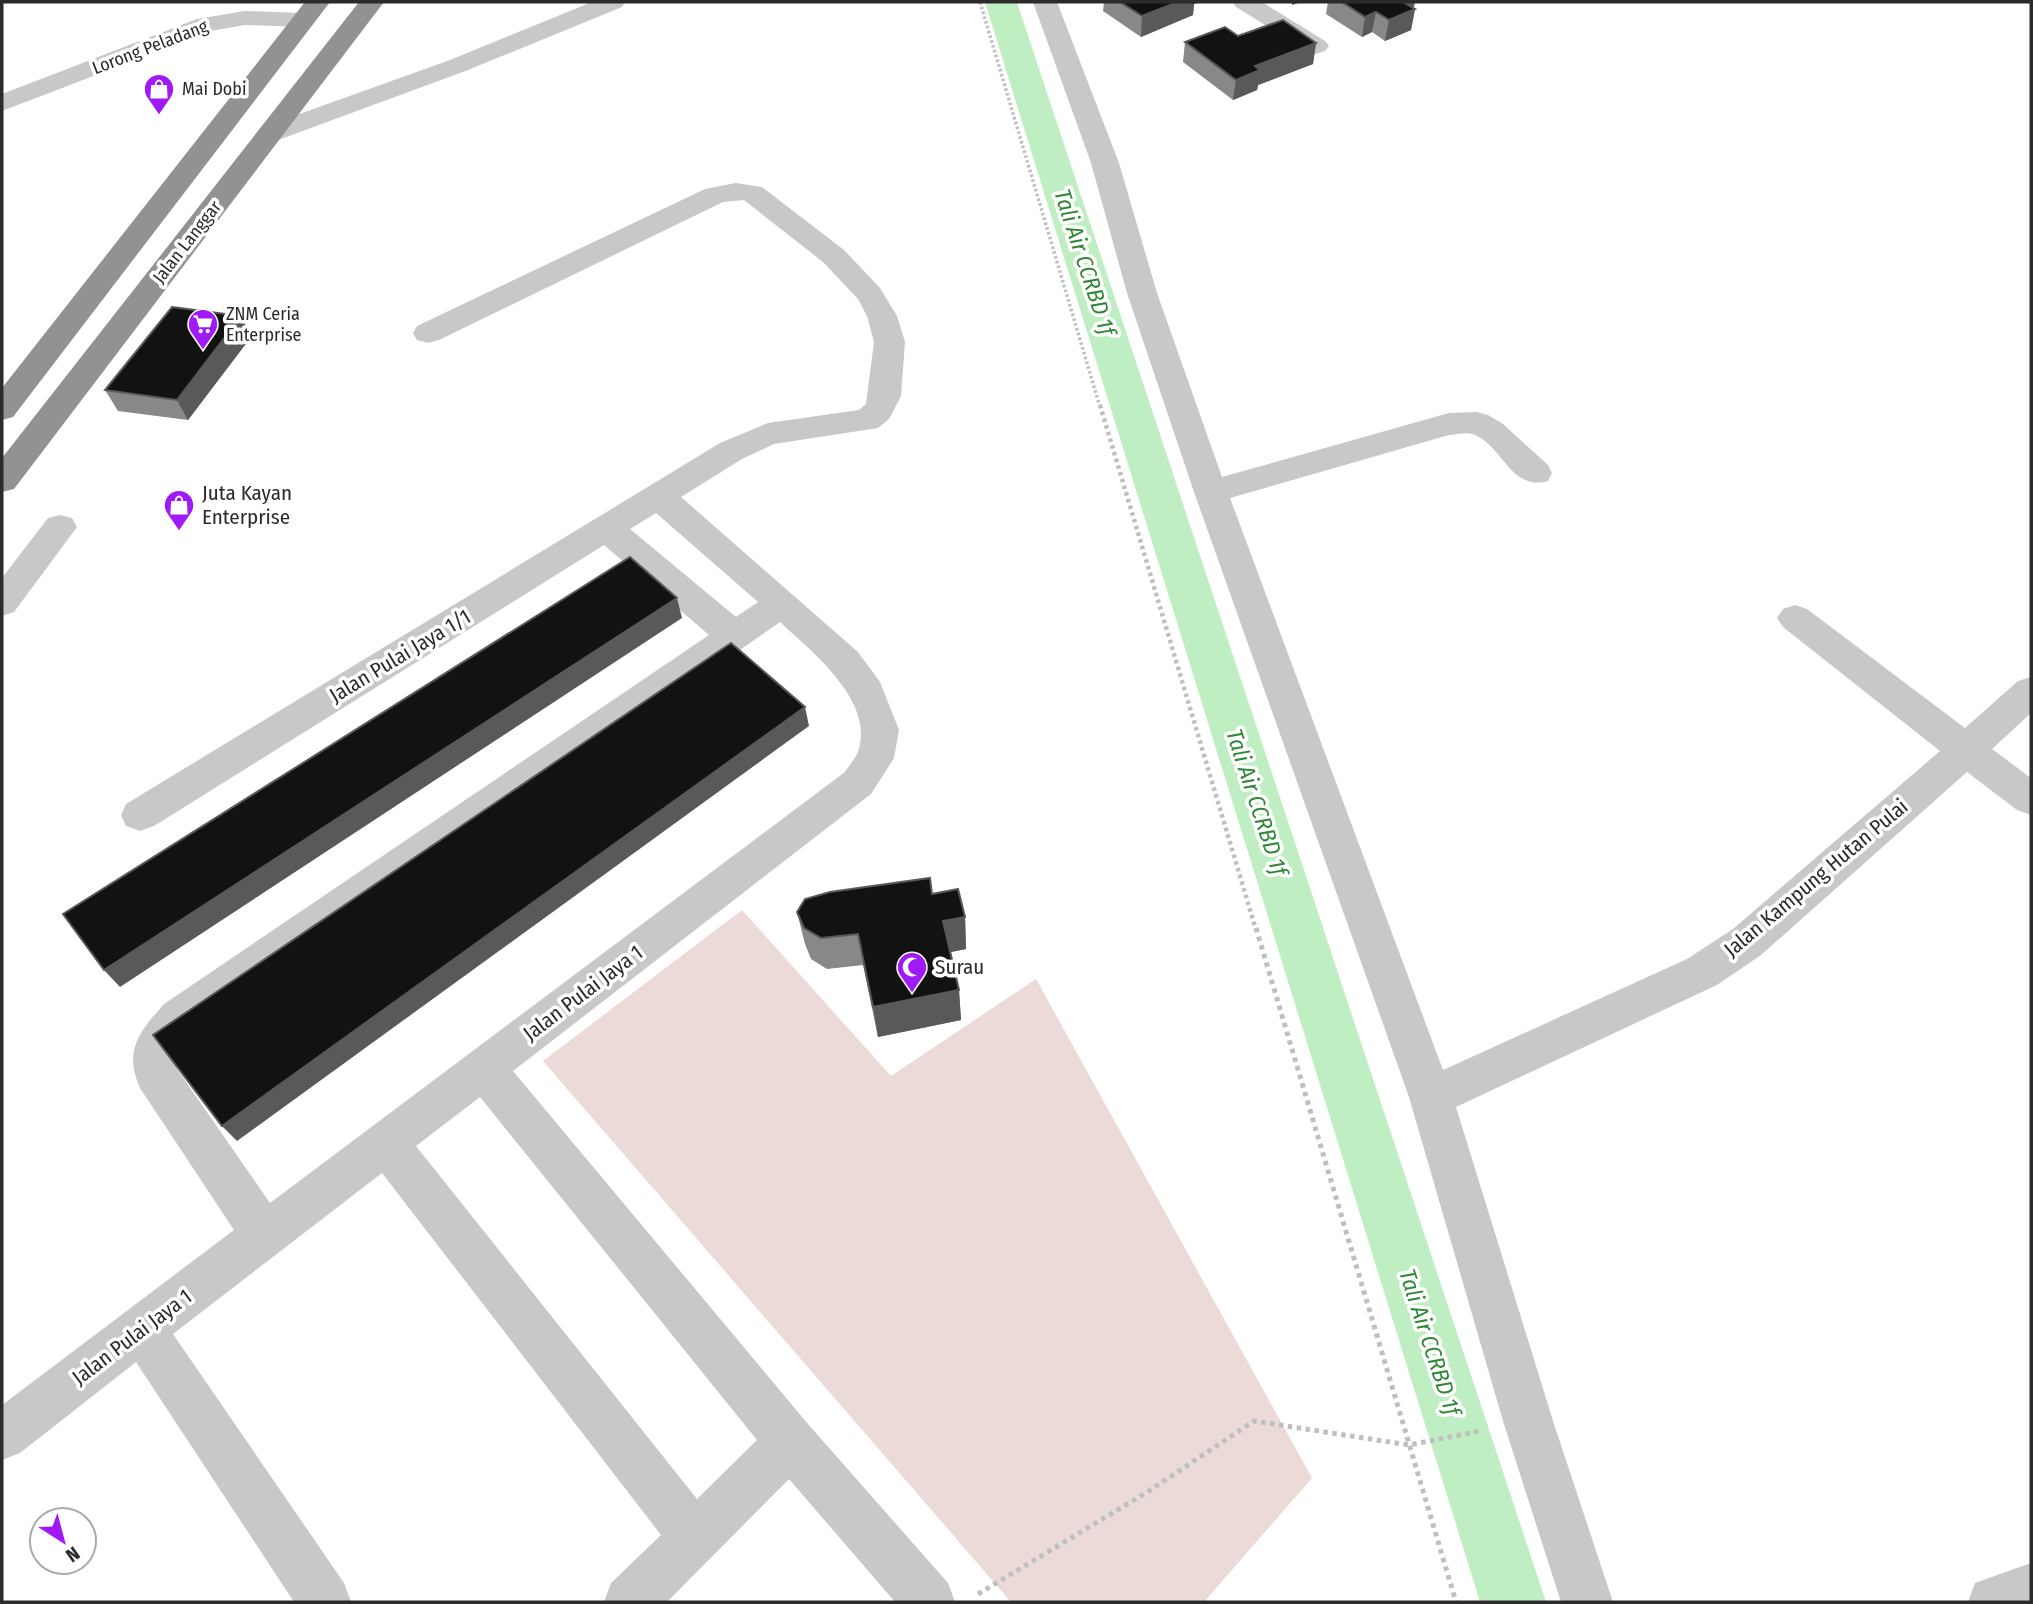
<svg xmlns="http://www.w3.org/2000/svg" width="2033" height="1604" font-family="'Fira Sans Condensed',sans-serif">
<rect width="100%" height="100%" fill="#fff"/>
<path fill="#ebdad7" d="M742,910L891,1076L1036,979L1312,1478L1204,1602H1011L543,1061Z"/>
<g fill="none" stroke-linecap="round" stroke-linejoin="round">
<path fill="#c0eec3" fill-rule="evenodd" d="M985,2H1017L1546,1602H1480Z"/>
<path stroke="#bfbfbf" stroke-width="3.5" stroke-dasharray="2.5 2.5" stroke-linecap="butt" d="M980,2L1100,407"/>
<path stroke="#bfbfbf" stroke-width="4.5" stroke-dasharray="3.5 3.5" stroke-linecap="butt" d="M1100,405L1256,930"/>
<g stroke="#bfbfbf" stroke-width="5" stroke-dasharray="4.5 4.5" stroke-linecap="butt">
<path d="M1256,928L1456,1602"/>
<path d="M978,1594L1149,1491L1254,1421L1409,1445L1480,1431"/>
</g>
<g fill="#c8c8c8" fill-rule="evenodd">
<path d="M592,2H625L622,7L468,70L281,139L272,141L263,139L259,133L263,127L450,60Z"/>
<path d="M1033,2H1057L1119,163L1157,293L1222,477L1449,413L1477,412L1488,415L1503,424L1548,465L1552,473L1548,481C1510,492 1502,443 1472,434C1465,432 1456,435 1449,435L1230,498L1443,1070L1687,959L1733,929L1940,751L1783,627L1777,618L1783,609L1795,605L1807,609L1965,728L2018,681L2031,677V713L1992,749L2031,778V815L2017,810L1967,772L1761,955L1717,985L1456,1107L1553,1421L1613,1602H1561L1503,1421L1409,1097L1194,492L1127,293L1091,163Z"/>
<path d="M1233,2H1262L1325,41L1329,46L1325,51L1316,54L1307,51L1236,7Z"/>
<path d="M245,11L303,13L312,15L315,20L312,25L303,27L245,25L211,31L2,111V94L197,19Z"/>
<path d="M736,183L762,187L844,250L880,288L897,316L905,342L901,396L889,419L878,428L774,444L742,459L681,497L858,652L880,682L899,730L894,758L871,794L513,1071L808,1424L948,1583L955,1602H895L789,1479L667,1602H604L611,1583L661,1535L382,1173L173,1334L344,1583L351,1602H294L136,1362L20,1453L2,1460V1405L234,1230L140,1088C123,1050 140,1031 164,1004L709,635L604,545L154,826L140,831L126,826L121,815L126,804L720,443L768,423L859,410L866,404L874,342L867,316L858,299L823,262L744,200L723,202L439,340L428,343L417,340L413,333L417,326L705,189ZM656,513L758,602L736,617L630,529ZM780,622C812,652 878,703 857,754C854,760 848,767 845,772L270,1203L177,1069L176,1051L194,1030ZM480,1097L757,1440L697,1499L416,1146Z"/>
<path d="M60,515L72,518L77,527L14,612L2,616V578L48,518Z"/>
<path d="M2031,1563V1602H1968L1975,1583Z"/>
</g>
<g fill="#929292" fill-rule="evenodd">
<path d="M305,2H330L13,417L2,420V388Z"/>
<path d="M359,2H384L14,489L2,492V458Z"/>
</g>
</g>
<g fill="#888">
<path d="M1104,2H1200L1194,4L1193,15L1141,37L1103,11Z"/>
<path d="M1328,2H1415L1413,8L1415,9L1411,30L1385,41L1372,32L1362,37L1326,14Z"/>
<path d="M1238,36L1316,43L1313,64L1258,85L1257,90L1233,100L1183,62L1185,42Z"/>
<path d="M241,316L251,337L188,420L118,411L105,390Z"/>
<path d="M797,912L965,917L966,949L951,952L959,990L961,1020L878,1037L863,965L827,969L811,959L805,944Z"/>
</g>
<g fill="#595959">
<path d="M1178,2H1200L1194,4L1193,15L1141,37L1142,16Z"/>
<path d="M1292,2H1301L1292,5Z"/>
<path d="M1402,2H1415L1413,10L1415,9L1411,30L1385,41L1389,20Z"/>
<path d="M1376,12L1372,32L1362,37L1365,17Z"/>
<path d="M1316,43L1313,64L1258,85L1257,90L1233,100L1236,80L1255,66Z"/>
<path d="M241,316L251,337L188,420L177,400Z"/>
<path d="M677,598L682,618L120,987L104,970Z"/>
<path d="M805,707L809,726L237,1141L222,1126Z"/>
<path d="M965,917L966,949L946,953L943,921Z"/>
<path d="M959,990L961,1020L878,1037L873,1007Z"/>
</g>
<g fill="#121212" stroke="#595959" stroke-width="2">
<path d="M1120,2H1178L1142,16Z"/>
<path d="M1342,2H1403L1415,9L1389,20L1376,12L1365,17Z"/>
<path d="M1283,20L1316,43L1255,66L1260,70L1236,80L1185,42L1225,27L1238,36Z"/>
<path d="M172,307L241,316L177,400L105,390Z"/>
<path d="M630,557L677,598L104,970L63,914Z"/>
<path d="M731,643L805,707L222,1126L153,1035Z"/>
<path d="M930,878L932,894L958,889L965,917L943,921L959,990L873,1007L858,934L821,938L804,928L797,912L805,899L830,892Z"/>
</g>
<defs>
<g id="shop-pin" transform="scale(1.575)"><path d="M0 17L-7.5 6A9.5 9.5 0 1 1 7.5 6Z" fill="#9f1af6" stroke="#fff"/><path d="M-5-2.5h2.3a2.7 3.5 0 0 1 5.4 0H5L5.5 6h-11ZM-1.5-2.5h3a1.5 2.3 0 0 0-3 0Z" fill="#fff"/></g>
<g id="supermarket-pin" transform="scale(1.575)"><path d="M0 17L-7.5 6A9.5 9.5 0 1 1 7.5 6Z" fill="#9f1af6" stroke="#fff"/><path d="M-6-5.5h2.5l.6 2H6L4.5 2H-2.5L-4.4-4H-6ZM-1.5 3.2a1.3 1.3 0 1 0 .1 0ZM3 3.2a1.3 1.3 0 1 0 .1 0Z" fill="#fff"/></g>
<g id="mosque-pin" transform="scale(1.575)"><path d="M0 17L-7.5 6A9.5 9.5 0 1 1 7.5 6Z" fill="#9f1af6" stroke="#fff"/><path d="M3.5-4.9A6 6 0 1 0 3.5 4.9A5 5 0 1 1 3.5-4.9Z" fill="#fff"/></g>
</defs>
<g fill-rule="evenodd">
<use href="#shop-pin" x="159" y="89"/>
<use href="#supermarket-pin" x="203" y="324"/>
<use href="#shop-pin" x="179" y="505"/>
<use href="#mosque-pin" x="912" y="967"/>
</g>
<g text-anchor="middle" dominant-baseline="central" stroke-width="7" stroke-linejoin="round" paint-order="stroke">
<g font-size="18" fill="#2b2b2b" stroke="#fff">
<text transform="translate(150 47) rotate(-21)">Lorong Peladang</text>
<text transform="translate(187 242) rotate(-52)">Jalan Langgar</text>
</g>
<g font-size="18" fill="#2b2b2b" stroke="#fff" text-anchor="start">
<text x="182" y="89">Mai Dobi</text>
<text x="226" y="314">ZNM Ceria<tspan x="226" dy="21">Enterprise</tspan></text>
</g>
<g font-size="21" fill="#2b2b2b" stroke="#fff" text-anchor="start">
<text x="202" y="493">Juta Kayan<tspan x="202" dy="24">Enterprise</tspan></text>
<text x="935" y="967">Surau</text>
</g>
<g font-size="21" fill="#2b2b2b" stroke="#fff">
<text transform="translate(400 656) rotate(-31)">Jalan Pulai Jaya 1/1</text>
<text transform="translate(1816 878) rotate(-40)">Jalan Kampung Hutan Pulai</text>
<text transform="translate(583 993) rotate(-37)">Jalan Pulai Jaya 1</text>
<text transform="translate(132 1337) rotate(-37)">Jalan Pulai Jaya 1</text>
</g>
<g font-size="23" font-style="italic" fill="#308736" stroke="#fff">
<text transform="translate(1085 262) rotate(72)">Tali Air CCRBD 1f</text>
<text transform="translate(1257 802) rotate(72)">Tali Air CCRBD 1f</text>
<text transform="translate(1430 1342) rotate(72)">Tali Air CCRBD 1f</text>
</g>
</g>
<rect width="2033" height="1604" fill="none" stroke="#2b2b2b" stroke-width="7"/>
<g transform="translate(63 1541) rotate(144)"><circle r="33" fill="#ffffff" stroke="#aaaaaa" stroke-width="2"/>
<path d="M0-5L12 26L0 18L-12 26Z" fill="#9f1af6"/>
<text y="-10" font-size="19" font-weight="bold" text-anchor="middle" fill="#2b2b2b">N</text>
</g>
</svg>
